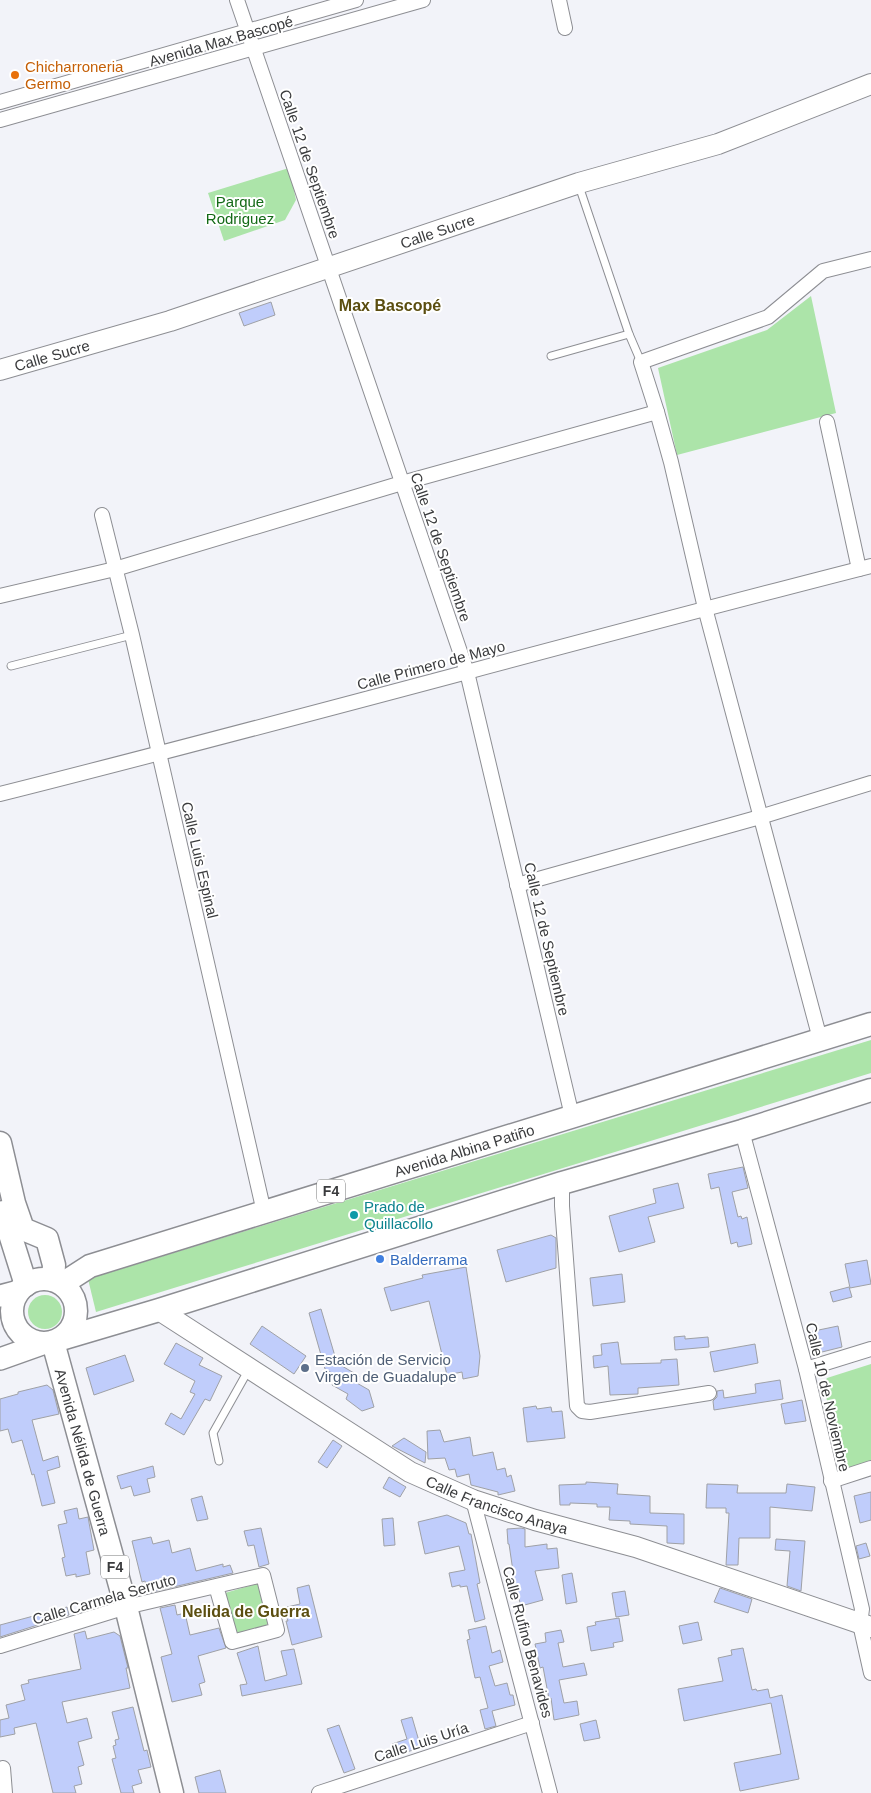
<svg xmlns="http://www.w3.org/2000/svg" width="871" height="1793" font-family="Arial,sans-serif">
<rect width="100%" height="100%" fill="#f2f3f9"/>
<g fill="#ace4a9">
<path d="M289,168L296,200L285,220L224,241L208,193Z"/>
<path d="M811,296L836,413L677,455L658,368L767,330Z"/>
<path d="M871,1040V1073L96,1312L88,1279Z"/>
<circle cx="45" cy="1312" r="17"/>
<path d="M871,1364V1461L849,1468L842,1463L823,1384L827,1378Z"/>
<path d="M259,1583L268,1621L266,1627L241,1634L236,1632L225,1593Z"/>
</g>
<g fill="#c0cdfb" stroke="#9fa1a6">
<path d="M271,302L275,315L244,326L239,313Z"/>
<path d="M743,1167L748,1188L732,1192L738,1217L741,1216L742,1219L747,1217L752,1244L738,1247L737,1242L731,1244L719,1187L711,1189L708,1174Z"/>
<path d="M678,1183L684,1208L648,1217L655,1242L619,1252L609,1216L656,1203L653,1189Z"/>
<path d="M551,1235L556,1238V1268L506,1282L497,1250Z"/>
<path d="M867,1260L871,1284L850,1288L845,1264Z"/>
<path d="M466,1267L480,1356L478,1376L463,1379L462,1372L447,1375L429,1301L391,1311L384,1288L423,1278L422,1275Z"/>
<path d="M622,1274L625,1302L593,1306L590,1278Z"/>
<path d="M849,1287L852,1297L833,1302L830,1292Z"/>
<path d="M321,1309L337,1363L359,1376L355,1382L369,1390L374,1407L362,1411L346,1399L348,1394L332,1385L337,1376L325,1369L309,1313Z"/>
<path d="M262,1326L306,1356L294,1374L250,1344Z"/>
<path d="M838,1326L842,1347L814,1354L809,1332Z"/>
<path d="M685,1336V1339L708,1337L709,1347L675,1350L674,1337Z"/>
<path d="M618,1342L621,1364L661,1363V1360L677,1359L679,1385L638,1388V1394L610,1395L608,1366L594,1368L593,1356L602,1355L601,1344Z"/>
<path d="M176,1343L203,1358L199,1365L222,1376L210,1401L205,1399L184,1435L165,1424L171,1413L181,1419L195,1394L190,1392L195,1381L164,1364Z"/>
<path d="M755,1344L758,1363L714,1372L710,1352Z"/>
<path d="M125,1355L134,1381L94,1395L86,1368Z"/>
<path d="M780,1380L783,1399L714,1410L713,1401L717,1397V1391L723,1390L724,1398L756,1393L755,1384Z"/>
<path d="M47,1385L53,1390L59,1414L32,1420L43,1461L58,1456L60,1467L47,1471L55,1503L42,1506L34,1474L32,1475L22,1440L12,1443L8,1429L0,1431V1399L18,1394V1392Z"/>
<path d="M802,1400L806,1421L785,1424L781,1404Z"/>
<path d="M536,1406L537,1409L551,1407L552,1412L562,1411L565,1438L527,1442L523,1408Z"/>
<path d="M440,1430L444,1442L470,1437L473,1456L493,1452L497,1470L505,1468L507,1477L511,1475L515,1491L498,1495V1492L471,1485L469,1474L457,1477L455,1469L449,1470L445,1458L428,1459L427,1431Z"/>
<path d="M404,1438L426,1452L425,1463L392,1446Z"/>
<path d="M333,1440L342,1446L327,1468L318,1462Z"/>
<path d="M153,1466L155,1477L147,1479L150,1492L134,1496L131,1486L121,1489L117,1476Z"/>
<path d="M389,1477L406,1487L400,1497L383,1488Z"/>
<path d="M586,1482L618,1484L617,1494L650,1496V1513L684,1514V1544L667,1543V1526L630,1524V1521L609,1520L610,1507H597V1504L570,1503V1505H560L559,1485L586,1484Z"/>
<path d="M707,1484L738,1485L737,1493H786L787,1484L815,1487L812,1511L770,1507V1538H739L738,1565H726L729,1513H726V1508H706Z"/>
<path d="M871,1492V1520L860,1523L854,1496Z"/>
<path d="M202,1496L208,1519L197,1521L191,1499Z"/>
<path d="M77,1508L79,1519L88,1517L94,1550L86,1552L90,1574L76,1577V1574L66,1576L62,1558L65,1557L58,1525L67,1523L64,1511Z"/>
<path d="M447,1515L466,1523L469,1534H471L480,1583L477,1584L485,1619L475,1622L467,1586L460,1587V1585L452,1587L449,1573L465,1570L459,1546L425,1554L418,1522Z"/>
<path d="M393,1518L395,1545L384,1546L382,1519Z"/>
<path d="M261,1528L269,1564L259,1567L254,1545L248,1546L244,1531Z"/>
<path d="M521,1528L525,1529V1547L547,1544V1549L557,1548L559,1568L535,1571L543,1600L521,1606L515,1585L509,1544H508L507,1529Z"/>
<path d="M151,1537L153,1544L169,1540L172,1553L190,1548L196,1571L223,1564V1567L230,1565L233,1573L148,1593L145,1581L142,1582L132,1541Z"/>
<path d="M776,1539L805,1541L801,1591L787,1586L790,1551L775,1550Z"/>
<path d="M866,1543L870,1556L859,1559L856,1546Z"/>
<path d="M572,1573L577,1602L566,1604L562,1575Z"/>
<path d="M309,1585L322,1637L292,1645L286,1621H288L286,1616L289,1615L287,1607L300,1604L297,1588Z"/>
<path d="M720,1588L752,1599L748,1613L714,1602Z"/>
<path d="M625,1591L629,1615L616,1617L612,1593Z"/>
<path d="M175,1605L177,1615L185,1613L190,1635L219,1628L226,1648L198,1656L205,1682L199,1684L202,1695L172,1702L161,1657L172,1654L160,1608Z"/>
<path d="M67,1607L69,1615L0,1637V1625Z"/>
<path d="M619,1618L623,1641L613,1643L614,1647L591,1651L587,1627L596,1625L595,1622Z"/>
<path d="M698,1622L702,1640L683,1644L679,1626Z"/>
<path d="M486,1626L492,1653L500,1650L503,1662L489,1666L495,1686L507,1683L510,1695H513L515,1705L492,1711L496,1726L485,1729L480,1710L488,1708L480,1677L475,1678L467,1640L470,1639L468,1630Z"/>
<path d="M561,1630L564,1642L558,1643L563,1667L584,1663L587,1675L559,1680L564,1703L577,1701L579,1715L554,1720L551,1698L549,1699L543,1667L540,1668L535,1644L546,1642L545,1633Z"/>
<path d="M85,1631L87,1639L114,1632L120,1636L128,1668H126L130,1688L62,1702L67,1723L87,1718L92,1738L78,1742L84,1765L78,1767L82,1784L74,1786L76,1793H53L36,1723L14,1728L15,1734L0,1737V1720L9,1718L6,1705L25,1700L21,1685L29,1683L28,1680L81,1669L74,1634Z"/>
<path d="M258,1646L265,1681L287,1675L281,1651L294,1649L302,1684L242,1696L240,1685L247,1684L237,1653Z"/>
<path d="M743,1648L752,1690L756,1689L757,1691L768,1689L770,1698L782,1695L799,1779L740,1791L734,1763L781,1754L771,1703L684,1721L678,1689L723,1681L718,1658L732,1655L731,1650Z"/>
<path d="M133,1707L144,1751L147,1750L151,1767L138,1770L142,1783L132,1786L134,1793H121L112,1759L116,1758L113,1746L116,1745L115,1740L119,1739L112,1712Z"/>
<path d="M412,1717L421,1748L395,1755L392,1744L407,1739L401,1720Z"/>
<path d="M596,1720L600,1738L584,1741L580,1724Z"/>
<path d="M339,1725L355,1769L344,1773L327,1729Z"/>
<path d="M220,1770L226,1793H199L195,1777Z"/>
</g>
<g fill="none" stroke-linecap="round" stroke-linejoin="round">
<g stroke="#8d8e93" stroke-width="9">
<g id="service">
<path d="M579,186L629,334L641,362"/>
<path d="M551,356L629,334"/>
<path d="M11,666L132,635"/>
<path d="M219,1461L213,1433L249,1369"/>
</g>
</g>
<g stroke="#8d8e93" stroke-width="16">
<g id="minor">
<path d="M237,0L467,672L572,1116"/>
<path d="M559,0L565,28"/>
<path d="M0,102L356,0"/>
<path d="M0,120L423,0"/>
<path d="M827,422L859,569"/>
<path d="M102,515L132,635L264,1212"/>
<path d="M0,596L115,569L402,483L657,412"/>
<path d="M0,794C291,721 580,640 871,566"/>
<path d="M517,885L760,817L871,783"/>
<path d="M820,1039L705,608L671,462L657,412L641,362L768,317L823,271L871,259"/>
<path d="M742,1131L806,1369L862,1609L860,1624L871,1673"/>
<path d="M562,1183V1206L577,1406L582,1411L590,1412L709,1393"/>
<path d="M806,1369L871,1349"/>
<path d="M831,1481L871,1468"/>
<path d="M473,1500L550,1793"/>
<path d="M0,1646L126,1607L263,1575L277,1630L232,1642L216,1586"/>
<path d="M3,1768L5,1793"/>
<path d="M319,1793L532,1723"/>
</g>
</g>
<g stroke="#8d8e93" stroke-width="22">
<g id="secondary">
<path id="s1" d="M0,370L170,321L579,183L718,144L871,84"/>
<path id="s2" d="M159,1310L410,1472L473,1500L535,1520L636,1547L871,1627"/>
</g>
</g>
<g stroke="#8d8e93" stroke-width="24">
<g id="primary">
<path d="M0,1296L19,1291"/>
<path d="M0,1359L45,1343"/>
</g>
</g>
<g stroke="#8d8e93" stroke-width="25">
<g id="trunk">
<path d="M0,1143L14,1203L23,1229L47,1239L54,1265L53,1280"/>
<path d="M3,1212L26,1285"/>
<circle cx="44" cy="1311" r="32"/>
<path id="s3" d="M62,1284L90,1266L871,1024"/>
<path d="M61,1339L159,1310L562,1183L742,1131L871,1090"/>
<path id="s4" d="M53,1342L126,1607L172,1793"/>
</g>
</g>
<use href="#service" stroke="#fff" stroke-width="7"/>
<use href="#minor" stroke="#fff" stroke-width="14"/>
<use href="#secondary" stroke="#fff" stroke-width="20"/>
<use href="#primary" stroke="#fff" stroke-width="21"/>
<use href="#trunk" stroke="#fff" stroke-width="22"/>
</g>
<circle fill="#e8710a" stroke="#fff" stroke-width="2" cx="15" cy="75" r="5"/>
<circle fill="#0f9aa8" stroke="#fff" stroke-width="2" cx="354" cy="1215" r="5"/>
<circle fill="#3f7fe0" stroke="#fff" stroke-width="2" cx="380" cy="1259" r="5"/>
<circle fill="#5c6f8a" stroke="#fff" stroke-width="2" cx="305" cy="1368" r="5"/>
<g text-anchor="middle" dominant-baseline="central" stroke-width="4" stroke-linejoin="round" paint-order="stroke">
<g fill="#fff" stroke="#757677" stroke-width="1">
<rect x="317" y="1179.5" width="28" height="23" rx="4"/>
<rect x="101" y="1555.5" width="28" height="23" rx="4"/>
</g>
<g font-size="14" font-weight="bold" fill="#3a3b3d">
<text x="331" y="1191">F4</text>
<text x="115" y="1567">F4</text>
</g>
<g font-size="15" fill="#3a3b3d" stroke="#fff">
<text transform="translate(221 41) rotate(-16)">Avenida Max Bascopé</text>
<text transform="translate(310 164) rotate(71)">Calle 12 de Septiembre</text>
<text stroke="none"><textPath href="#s1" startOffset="459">Calle Sucre</textPath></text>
<text stroke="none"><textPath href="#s1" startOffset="54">Calle Sucre</textPath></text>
<text transform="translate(441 547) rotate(71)">Calle 12 de Septiembre</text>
<text transform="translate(431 665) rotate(-15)">Calle Primero de Mayo</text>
<text transform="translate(200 860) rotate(77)">Calle Luis Espinal</text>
<text transform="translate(547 939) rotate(77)">Calle 12 de Septiembre</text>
<text stroke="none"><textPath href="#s3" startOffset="425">Avenida Albina Patiño</textPath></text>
<text transform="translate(828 1397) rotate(77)">Calle 10 de Noviembre</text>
<text stroke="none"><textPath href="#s4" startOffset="114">Avenida Nélida de Guerra</textPath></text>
<text stroke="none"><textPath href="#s2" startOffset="392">Calle Francisco Anaya</textPath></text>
<text transform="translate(104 1599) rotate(-16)">Calle Carmela Serruto</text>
<text transform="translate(528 1642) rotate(75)">Calle Rufino Benavides</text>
<text transform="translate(421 1742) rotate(-18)">Calle Luis Uría</text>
</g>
<g font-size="15" fill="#c56008" stroke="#fff" text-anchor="start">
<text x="25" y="66">Chicharroneria<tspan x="25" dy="17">Germo</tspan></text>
</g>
<g font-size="15" fill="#146a17" stroke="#fff">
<text x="240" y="201">Parque<tspan x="240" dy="17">Rodriguez</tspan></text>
</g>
<g font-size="15" fill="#0d838f" stroke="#fff" text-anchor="start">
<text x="364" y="1206">Prado de<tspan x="364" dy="17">Quillacollo</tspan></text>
</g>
<g font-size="15" fill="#366cbe" stroke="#fff" text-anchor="start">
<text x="390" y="1259">Balderrama</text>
</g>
<g font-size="15" fill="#4e5e75" stroke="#fff" text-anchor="start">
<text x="315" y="1359">Estación de Servicio<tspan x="315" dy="17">Virgen de Guadalupe</tspan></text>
</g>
<g font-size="16" font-weight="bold" fill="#5b4e10" stroke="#fff">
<text x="390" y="305">Max Bascopé</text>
<text x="246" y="1611">Nelida de Guerra</text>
</g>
</g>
</svg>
